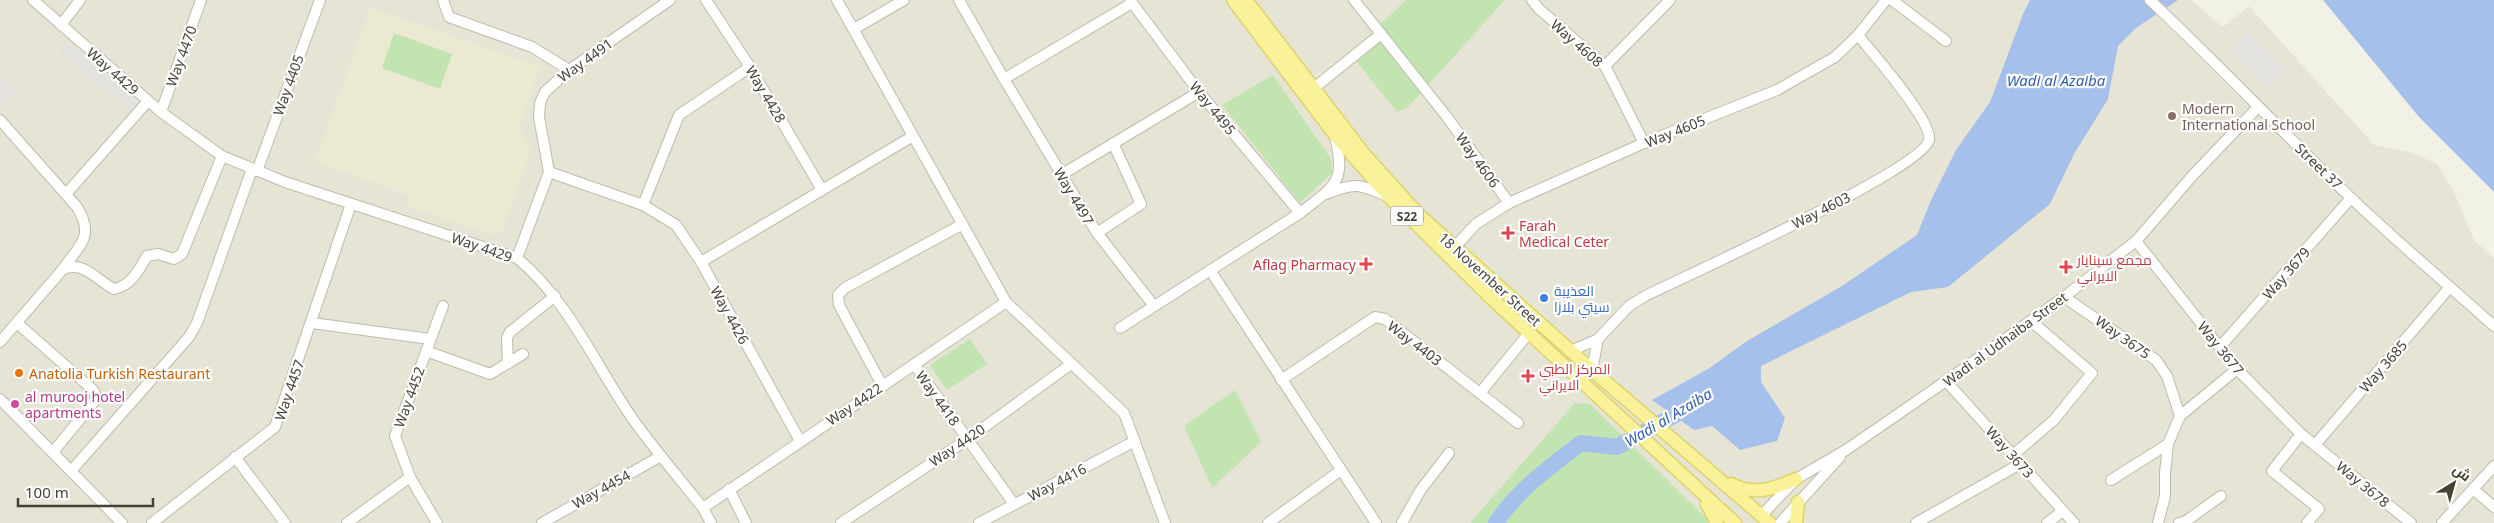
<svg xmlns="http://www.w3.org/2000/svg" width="2494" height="523" font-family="'Noto Sans',Cairo,sans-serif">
<rect width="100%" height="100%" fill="#f2f1e6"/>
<path fill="#e6e4d5" d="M0,0H2191L2223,27L2249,6L2374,145L2410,152L2437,164L2454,192L2474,240L2494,258V523H0Z"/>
<path fill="#ebe9d1" d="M370,8L541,66L519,127L531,150L503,229L493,235L407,207L410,196L315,162Z"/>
<g fill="#c2e4b1">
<path d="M1406,0H1505L1408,107L1397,112L1353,57L1352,51Z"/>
<path d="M394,33L452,54L440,89L382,68Z"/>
<path d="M1273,75L1331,159L1332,173L1300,203L1222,105Z"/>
<path d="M970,339L987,364L947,390L930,365Z"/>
<path d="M1235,390L1261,442L1212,488L1184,426Z"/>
<path d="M1575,403L1590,404L1707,519L1708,523H1470Z"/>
</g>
<g fill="#e3e2de">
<path d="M2247,32L2287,69L2269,88L2229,51Z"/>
<path d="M67,42L139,104L131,113L59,51Z"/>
<path d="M0,75L16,91L0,107Z"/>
</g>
<g fill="#a6c0ec">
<path d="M2030,0H2178L2136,28L2118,46L2108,99L2074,154L2050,204L1948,287L1911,292L1761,366V382L1785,418L1777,441L1740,450L1712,426L1694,430L1652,400L1708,369L1747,341L1842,286L1917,235L1932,198L1956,150L1990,102L2023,14Z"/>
<path d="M2323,0H2494V192L2419,117Z"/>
</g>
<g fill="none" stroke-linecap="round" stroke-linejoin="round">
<path stroke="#a6c0ec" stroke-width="16" d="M1496,523C1517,490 1551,466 1581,443L1617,447L1693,405"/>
<g stroke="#bdbbaa" stroke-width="12">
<g id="minor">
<path d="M33,0L161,112L222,156L285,182L517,258C568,300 595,364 632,418C654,449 679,478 703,508L711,523"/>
<path d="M443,0L449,17L532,47L569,70"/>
<path d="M706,0L750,67L822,190"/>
<path d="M837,0L1006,302L1124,413L1165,523"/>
<path d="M959,0L1004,79L1097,233L1154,306"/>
<path d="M1130,0L1199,92L1300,213"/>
<path d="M1354,0L1447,117L1509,203"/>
<path d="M1532,0L1539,9L1605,66L1644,143"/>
<path d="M1892,0L1946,41"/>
<path d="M2150,0C2218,64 2282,132 2350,197C2396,241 2446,283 2494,326"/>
<path d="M61,25L80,0"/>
<path d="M854,29L904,0"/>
<path d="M1605,66L1670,0"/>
<path d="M1004,79L1132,3"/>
<path d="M1314,88L1381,34"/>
<path d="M161,112L201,0"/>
<path d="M0,120L77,207C95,237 80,244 63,269"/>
<path d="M257,171L320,0"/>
<path d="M549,172L643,205L676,225L701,262L800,441"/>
<path d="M1061,175L1199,92"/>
<path d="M66,194L148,101"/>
<path d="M1326,194C1355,182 1359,184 1387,196"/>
<path d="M643,205L679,115L750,67"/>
<path d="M1097,233L1141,204L1113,143"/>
<path d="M2136,241L2237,369L2301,434L2411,523"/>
<path d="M1454,248L1476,224L1509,203L1644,143L1777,90L1835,57L1858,35L1886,0"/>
<path d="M517,258L549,172L539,117L540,103L545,92L569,70L670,0"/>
<path d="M701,262L913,136"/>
<path d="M1210,270L1376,523"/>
<path d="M2064,297L2156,360L2167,376L2180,416"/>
<path d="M17,323L93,390L96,396L94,402L53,452"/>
<path d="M312,323L430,339"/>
<path d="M1120,328L1300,213C1336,185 1346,183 1335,136"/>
<path d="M0,342L63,269C85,261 96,280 114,289C131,286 139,270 147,256L158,254L174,259L182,254L222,156"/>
<path d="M2220,347L2351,198"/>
<path d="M426,351L490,374L523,354"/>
<path d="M1571,351L1598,339L1629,306L1645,296C1684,277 1923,169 1929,140C1933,121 1872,53 1858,35"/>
<path d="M508,363L507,338L510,332L555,296"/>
<path d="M914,364L1014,504"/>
<path d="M1592,370L1598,339"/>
<path d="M1281,380L1375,317L1385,319L1518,423"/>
<path d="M1946,381L2074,523"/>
<path d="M882,385L839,305L838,295L845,288L961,225"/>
<path d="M1480,393L1529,333"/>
<path d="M0,399L122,523"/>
<path d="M2301,434L2272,471L2319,509L2307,523"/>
<path d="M2315,445L2450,287"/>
<path d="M2013,455L2054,420L2092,373L2031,321"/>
<path d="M235,457L285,523"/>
<path d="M71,471L189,337L197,323L252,169"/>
<path d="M2111,480L2168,444"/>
<path d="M729,489L746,523"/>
<path d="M2473,489L2494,507"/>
<path d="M703,508L1006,302"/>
<path d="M1761,516L1796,479L1846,450L1946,381L2064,297L2136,241L2194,174L2258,107"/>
<path d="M152,523L275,427L351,204"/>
<path d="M347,523L410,477"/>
<path d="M437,523L410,477L395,436L443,306"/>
<path d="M542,523L661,456"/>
<path d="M841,523L968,439L1071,364"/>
<path d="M979,523L1135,441"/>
<path d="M1268,523L1341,470"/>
<path d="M1402,523L1420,491L1449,453"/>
<path d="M1780,523L1840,457"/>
<path d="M1916,523L2020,464"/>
<path d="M2047,523L2063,511"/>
<path d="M2158,523L2165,496V473L2168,444L2180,416L2237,369"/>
<path d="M2179,523L2186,521L2221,496"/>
<path d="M2442,523L2494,466"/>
</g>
</g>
<g stroke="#ddd36a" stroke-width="15">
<g id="major">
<path d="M1233,0L1335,135L1389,197L1490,297L1735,523"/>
<path d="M1246,0L1364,154L1418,214L1592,370L1770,523"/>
<path d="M1731,484C1755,496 1773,489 1796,479"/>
<path d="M1707,504L1717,523"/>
<path d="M1796,523L1798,502"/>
</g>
</g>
<use href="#minor" stroke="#fff" stroke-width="10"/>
<use href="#major" stroke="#f9f299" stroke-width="12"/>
</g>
<circle fill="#8d6e63" stroke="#fff" stroke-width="2" cx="2172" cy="116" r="5"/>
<g fill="#e0444e" stroke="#fff" stroke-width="2">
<path d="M1505.5 225.5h5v5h5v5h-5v5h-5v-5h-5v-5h5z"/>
<path d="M1363.5 256.5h5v5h5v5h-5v5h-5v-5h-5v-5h5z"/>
<path d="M2063.5 259.5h5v5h5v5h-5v5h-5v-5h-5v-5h5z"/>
<path d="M1525.5 368.5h5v5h5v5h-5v5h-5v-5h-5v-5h5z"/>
</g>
<circle fill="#3f7fe0" stroke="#fff" stroke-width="2" cx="1544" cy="298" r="5"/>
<circle fill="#e8710a" stroke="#fff" stroke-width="2" cx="19" cy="373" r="5"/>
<circle fill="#d1479c" stroke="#fff" stroke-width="2" cx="15" cy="404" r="5"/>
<g text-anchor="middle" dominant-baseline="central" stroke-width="4.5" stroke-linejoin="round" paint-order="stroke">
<rect fill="#fff" stroke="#7d7b72" stroke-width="1" x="1391" y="206.5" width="32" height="19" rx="4"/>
<g font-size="12" font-weight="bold" fill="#454236">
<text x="1407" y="216">S22</text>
</g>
<g font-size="14" fill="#454236" stroke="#fff">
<text transform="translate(1577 43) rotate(41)">Way 4608</text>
<text transform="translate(181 56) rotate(-70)">Way 4470</text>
<text transform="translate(585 60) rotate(-36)">Way 4491</text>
<text transform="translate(113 71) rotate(41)">Way 4429</text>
<text transform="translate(288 85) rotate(-70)">Way 4405</text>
<text transform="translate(766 94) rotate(59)">Way 4428</text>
<text transform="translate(1213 108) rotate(51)">Way 4495</text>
<text transform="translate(1675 131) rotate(-22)">Way 4605</text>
<text transform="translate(1478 160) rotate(54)">Way 4606</text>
<text transform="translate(2319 166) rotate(44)">Street 37</text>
<text transform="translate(1074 196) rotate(59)">Way 4497</text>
<text transform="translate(1821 210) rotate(-27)">Way 4603</text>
<text transform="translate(482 247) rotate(19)">Way 4429</text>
<text transform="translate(2286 273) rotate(-49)">Way 3679</text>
<text transform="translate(1490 279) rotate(42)">18 November Street</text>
<text transform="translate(730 315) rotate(61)">Way 4426</text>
<text transform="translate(2123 337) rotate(35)">Way 3675</text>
<text transform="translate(2005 339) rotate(-36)">Wadi al Udhaiba Street</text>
<text transform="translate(1415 343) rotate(37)">Way 4403</text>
<text transform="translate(2221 348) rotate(51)">Way 3677</text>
<text transform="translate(2383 366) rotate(-49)">Way 3685</text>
<text transform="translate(289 390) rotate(-71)">Way 4457</text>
<text transform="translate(409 397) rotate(-70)">Way 4452</text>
<text transform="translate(938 398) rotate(54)">Way 4418</text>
<text transform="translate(854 404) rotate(-34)">Way 4422</text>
<text transform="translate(957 445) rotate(-34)">Way 4420</text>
<text transform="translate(2010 452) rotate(48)">Way 3673</text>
<text transform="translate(1057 482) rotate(-28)">Way 4416</text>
<text transform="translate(2363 484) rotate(39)">Way 3678</text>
<text transform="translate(601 489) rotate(-29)">Way 4454</text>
</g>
<g font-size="14" fill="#785e54" stroke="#fff" text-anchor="start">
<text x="2182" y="108">Modern<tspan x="2182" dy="16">International School</tspan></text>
</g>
<g font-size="14" fill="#be3a42" stroke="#fff" text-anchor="start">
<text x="1519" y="225">Farah<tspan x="1519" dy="16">Medical Ceter</tspan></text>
<text x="2077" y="259">مجمع سينايار<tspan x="2077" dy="16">الايراني</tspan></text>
<text x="1356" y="264" text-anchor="end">Aflag Pharmacy</text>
<text x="1539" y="368">المركز الطبي<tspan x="1539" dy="16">الايراني</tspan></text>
</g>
<g font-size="14" fill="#366cbe" stroke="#fff" text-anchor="start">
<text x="1554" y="290">العذيبة<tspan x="1554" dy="16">سيتي بلازا</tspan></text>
</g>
<g font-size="14" fill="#c56008" stroke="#fff" text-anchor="start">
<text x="29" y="373">Anatolia Turkish Restaurant</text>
</g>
<g font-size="14" fill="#b23c85" stroke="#fff" text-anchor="start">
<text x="25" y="396">al murooj hotel<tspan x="25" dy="16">apartments</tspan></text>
</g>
<g font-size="15" font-style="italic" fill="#3560ab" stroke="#fff">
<text x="2056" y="80">Wadi al Azaiba</text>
<text transform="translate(1668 417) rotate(-31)">Wadi al Azaiba</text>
</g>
</g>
<g transform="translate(2454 483) rotate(37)" stroke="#ffffff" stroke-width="4" paint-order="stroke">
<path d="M0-4L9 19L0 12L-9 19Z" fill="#454236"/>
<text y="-8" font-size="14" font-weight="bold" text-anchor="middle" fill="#454236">ش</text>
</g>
<path d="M18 498v8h135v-8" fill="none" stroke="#454236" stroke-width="2.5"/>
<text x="25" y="498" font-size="15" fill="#454236" stroke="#ffffff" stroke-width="4" paint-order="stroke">100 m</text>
</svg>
